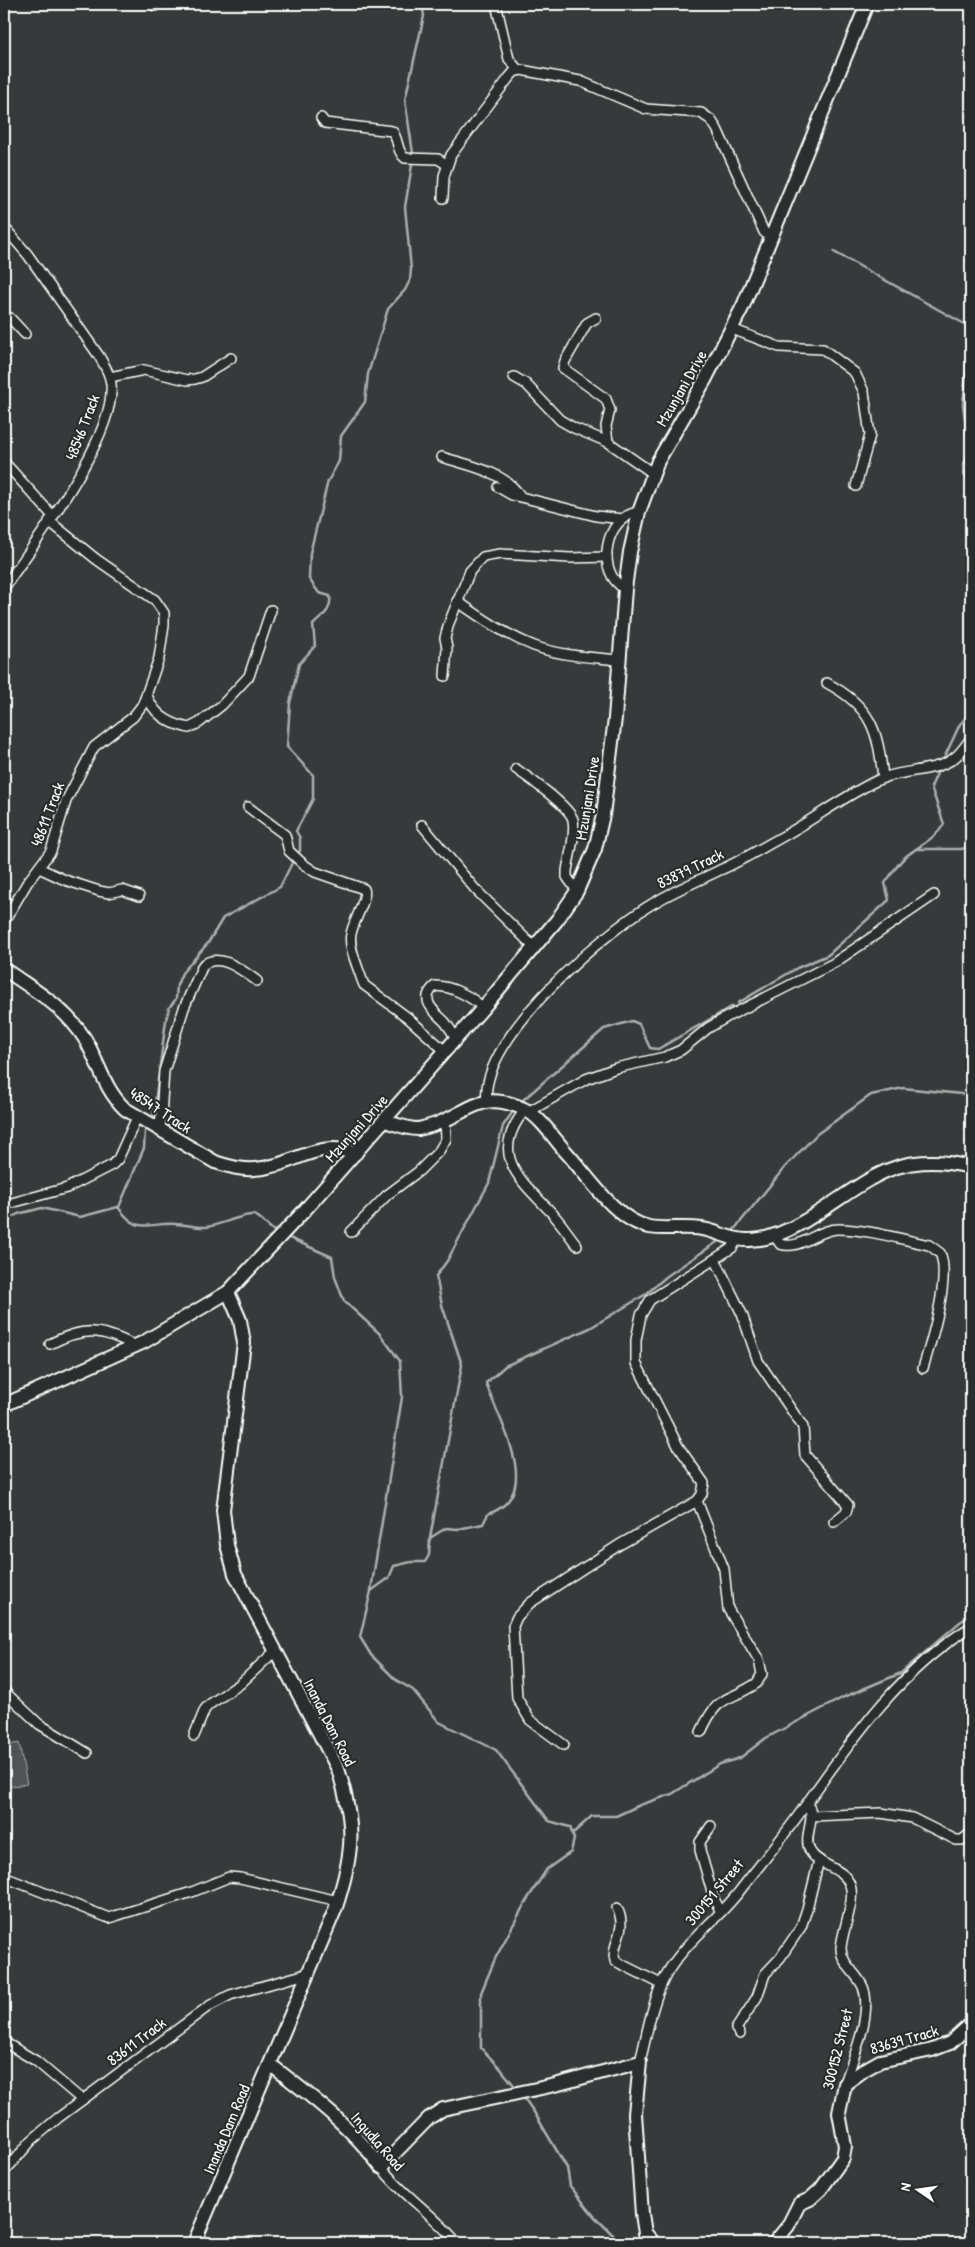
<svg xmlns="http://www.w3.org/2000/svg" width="975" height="2247" font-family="'Patrick Hand',sans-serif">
<rect width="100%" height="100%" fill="#373a3b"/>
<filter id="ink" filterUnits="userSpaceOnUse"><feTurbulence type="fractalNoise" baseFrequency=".02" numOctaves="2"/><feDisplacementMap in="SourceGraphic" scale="10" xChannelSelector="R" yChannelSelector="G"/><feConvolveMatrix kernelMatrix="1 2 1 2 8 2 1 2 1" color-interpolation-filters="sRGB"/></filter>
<g filter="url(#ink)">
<path fill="#505354" stroke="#a8a9aa" d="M19,1743L27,1784L6,1787L4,1746Z"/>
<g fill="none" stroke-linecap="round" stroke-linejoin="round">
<g stroke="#adaeaf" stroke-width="2.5">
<path d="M413,153L405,100L424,16L422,4"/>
<path d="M834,252L970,327"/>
<path d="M971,322L963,404L969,452L963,466L964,474L971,481"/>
<path d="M945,756L960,724L971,712"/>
<path d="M918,849H961L971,847"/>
<path d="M297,853L300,851V838L296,831L313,799V775L287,747L290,703L299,664L315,646L313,625C323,615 332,611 330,596L319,593L309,579L310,553L328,481L339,461L341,436L365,402L368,374L388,309L405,290L410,280L411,269L405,207L412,165"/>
<path d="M738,1003L797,968L828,955L889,900L885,883C891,875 897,865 904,858C918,846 934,840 944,824L931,787L938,771"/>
<path d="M523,1100L604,1029L632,1021L639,1024L650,1048L658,1049L733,1006"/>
<path d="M153,1118L166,1020L169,1008L176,999L177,985L182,973L208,943L223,918L280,887L293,861"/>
<path d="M119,1207L144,1148L145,1131"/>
<path d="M4,1221L18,1214L42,1208L80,1217L118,1207C139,1236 147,1222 176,1224C186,1224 196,1228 206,1227C217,1226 247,1213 254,1215C262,1217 268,1229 278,1233"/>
<path d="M733,1231L785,1167L817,1134L871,1095L903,1088L971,1095"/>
<path d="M285,1236L332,1257L335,1277L344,1301L380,1334L400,1361L402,1397L371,1590"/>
<path d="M430,1538L462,1365L442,1305L436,1276L447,1261L489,1183L503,1126L514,1110"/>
<path d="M572,1834L592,1816H616L640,1805L672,1794L720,1764L740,1758L766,1738L844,1697L901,1673L960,1622L971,1615"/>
<path d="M517,2089L500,2068L481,2048V1993L495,1959L525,1903L547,1869L571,1852L574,1839L570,1827L549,1821L496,1750L439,1722L413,1690L396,1680L371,1655L360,1637L371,1591L389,1578L394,1566L411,1562H425L429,1555L430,1538L446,1528L458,1529L483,1524L488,1514C546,1494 498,1420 486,1383L505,1366L590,1328L646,1294L667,1276L717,1242"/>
<path d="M522,2095L534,2112L567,2168L570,2186L594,2216L614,2236L616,2243"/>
</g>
<g stroke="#fff" stroke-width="12">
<g id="street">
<path d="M496,4L509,59L518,70"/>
<path d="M155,6V4"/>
<path d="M321,118L325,123L392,131C399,139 396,151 405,158L438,159L446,164"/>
<path d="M443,198L444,176L451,155L508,79L514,72L521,70L580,81L646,109L701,113L711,120L717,129L764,232L771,238"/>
<path d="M4,227L28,255L99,356C104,365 110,373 111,384C116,438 34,543 4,588"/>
<path d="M4,317L10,318L25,334"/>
<path d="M596,318L587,323L565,361L563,368L606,399L610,410L606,426L608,442"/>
<path d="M732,329L779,347L823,349L855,373L864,392L870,435L856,486"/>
<path d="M110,377L144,370L187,380L195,379L202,377L231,358"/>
<path d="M514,377L526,384L560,420L574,428L608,442L654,474"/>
<path d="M442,457C470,466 504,471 521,497L596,516L623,519"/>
<path d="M4,462L52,515"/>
<path d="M498,487L512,495L521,497"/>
<path d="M625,589C595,573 604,516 639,512"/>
<path d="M457,601C481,618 506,635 534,646C561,656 591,657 619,660"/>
<path d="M445,676L447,648L445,638L449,623L470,571L483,557L500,554L570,558L607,557"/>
<path d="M827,683C872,707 878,731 883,778"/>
<path d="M147,695C153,714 170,724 189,728L199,723L222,705L249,676L271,610"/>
<path d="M516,769C528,777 571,808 573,820C576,835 569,856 567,871V877L577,891"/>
<path d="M248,807L285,835L289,851L303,864L315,872L364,889C368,898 353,922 351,934C348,947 358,967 362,980L364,985L407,1017L445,1051"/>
<path d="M422,825L475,889L535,948"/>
<path d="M39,868L65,880L99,891L109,893L122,890L139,896"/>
<path d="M4,922L27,883L51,851L66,801L94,747L133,717L143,704L159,658L164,625V613L155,600L96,559L49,521"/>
<path d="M456,1039C453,1033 449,1027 445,1022C435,1012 418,1000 435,986C452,986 472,997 483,1008"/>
<path d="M487,1101C478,1039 609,927 659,900C678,889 700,880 720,870C741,861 760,849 780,838C813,820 844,796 878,780C901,769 935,773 954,758C961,753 966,745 971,738"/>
<path d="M525,1110C489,1154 518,1178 550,1211C560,1221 568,1234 577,1245"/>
<path d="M528,1112L586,1079L616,1068L665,1057L681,1050L708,1028L727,1017L834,963L934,895"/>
<path d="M160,1130L164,1071L184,1008L203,965C220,952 242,970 257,981"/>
<path d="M4,1205L67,1188L112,1165L118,1159L137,1117"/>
<path d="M351,1232L387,1195L419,1171L439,1151L446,1139L445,1120"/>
<path d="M774,1235L780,1244C801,1251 817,1229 838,1229C867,1229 900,1239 929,1245L940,1253C951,1278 931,1342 923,1368"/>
<path d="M715,1259L742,1314L758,1361L803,1427L805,1455L848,1505L846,1512L834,1522"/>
<path d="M50,1344C83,1327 102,1328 135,1346"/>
<path d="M697,1501L724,1569L728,1609L759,1660L762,1674L757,1683C726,1704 719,1692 701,1732"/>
<path d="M4,1691L39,1724L87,1753"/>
<path d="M194,1736L205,1709L210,1704L240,1684L275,1651"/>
<path d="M564,1745L530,1720L517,1698L513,1626L517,1617L530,1603L619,1545L697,1501L702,1494L704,1483L678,1446L636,1363V1340L641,1315L650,1300L732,1248L737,1240"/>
<path d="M807,1804C818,1817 802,1836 810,1851C819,1867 844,1867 850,1885C856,1900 842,1931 841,1948C841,1964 857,1973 863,1987C873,2013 853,2058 845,2083"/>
<path d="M811,1816L881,1813L912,1818L956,1840H962L971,1833"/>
<path d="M711,1826L700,1842V1850L714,1899L721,1912"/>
<path d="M4,1877L109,1918L192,1892L229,1877L240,1878L338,1901"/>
<path d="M617,1908C629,1931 610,1943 615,1961L661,1984"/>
<path d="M740,2034L736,2029L757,1997L765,1974L780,1958L801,1927L807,1909L819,1860"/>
<path d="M4,2042L36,2061L82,2100"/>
<path d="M640,2062C647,2034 652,2001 666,1975C683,1944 716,1921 738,1893C761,1863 786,1834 807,1803C853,1738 901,1669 971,1627"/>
<path d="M381,2167C403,2196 435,2215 457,2243"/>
<path d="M4,2172L32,2140L58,2118L209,2006L230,1995L310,1973"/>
</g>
</g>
<g stroke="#fff" stroke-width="16">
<g id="secondary">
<path d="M4,969C35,991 64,1006 85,1039C99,1063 104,1089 125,1109L215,1162C228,1166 240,1170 254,1169C293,1167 315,1139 356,1153"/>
<path d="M385,1121C395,1124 407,1129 418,1129C424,1128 430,1126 436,1124C473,1110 482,1090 524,1109C541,1117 554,1139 566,1152C588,1176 616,1221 649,1227C667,1230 684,1226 702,1229C717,1231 730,1240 746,1240C765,1241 786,1232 803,1222C866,1185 891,1148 971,1167"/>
<path d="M4,1405L144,1342L228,1292L304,1211L483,1008L557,920L577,891L595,849L603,815L615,718L625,589L630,552L639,512L658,461L705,380L743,306L867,4"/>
<path d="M271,2065C311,2096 351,2126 381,2167L429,2118L443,2109L555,2085L640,2062L635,2114L642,2214L645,2233L654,2243"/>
<path d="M194,2243L335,1910C354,1853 356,1826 338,1769L235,1574L227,1545L223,1510L244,1343L240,1320L228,1292"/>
<path d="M774,2243L788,2226L799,2204L810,2199L821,2189L843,2158L845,2146L839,2113L845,2084L864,2070L880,2061L932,2050L950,2043L971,2024"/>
</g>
</g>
<use href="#street" stroke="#2a2d2e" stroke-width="9"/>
<use href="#secondary" stroke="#2a2d2e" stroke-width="12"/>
</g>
</g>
<g text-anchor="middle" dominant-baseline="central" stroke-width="4.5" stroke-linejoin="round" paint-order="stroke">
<g font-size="16" fill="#fff" stroke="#2a2d2e">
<text transform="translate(681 388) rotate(-60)">Mzunjani Drive</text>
<text transform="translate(82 427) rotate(-69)">48546 Track</text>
<text transform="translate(587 798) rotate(-81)">Mzunjani Drive</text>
<text transform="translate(47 814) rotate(-69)">48611 Track</text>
<text transform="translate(690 868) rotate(-26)">83879 Track</text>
<text transform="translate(161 1110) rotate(33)">48547 Track</text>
<text transform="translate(356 1128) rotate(-48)">Mzunjani Drive</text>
<text transform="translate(330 1722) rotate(63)">Inanda Dam Road</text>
<text transform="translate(714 1892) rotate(-50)">300151 Street</text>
<text transform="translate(904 2039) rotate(-16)">83639 Track</text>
<text transform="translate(136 2041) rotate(-37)">83611 Track</text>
<text transform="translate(837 2049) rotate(-76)">300152 Street</text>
<text transform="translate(226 2129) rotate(-67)">Inanda Dam Road</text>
<text transform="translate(378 2141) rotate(49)">Ingudla Road</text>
</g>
</g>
<rect width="975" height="2247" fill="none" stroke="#2a2d2e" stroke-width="20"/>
<rect x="10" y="10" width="955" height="2227" fill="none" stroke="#fff" stroke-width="2" filter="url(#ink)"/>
<g transform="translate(918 2190) rotate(283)" stroke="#2a2d2e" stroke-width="4" paint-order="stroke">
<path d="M0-4L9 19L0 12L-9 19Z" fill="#ffffff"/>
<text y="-8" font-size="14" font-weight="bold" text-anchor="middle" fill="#ffffff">N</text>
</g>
</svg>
